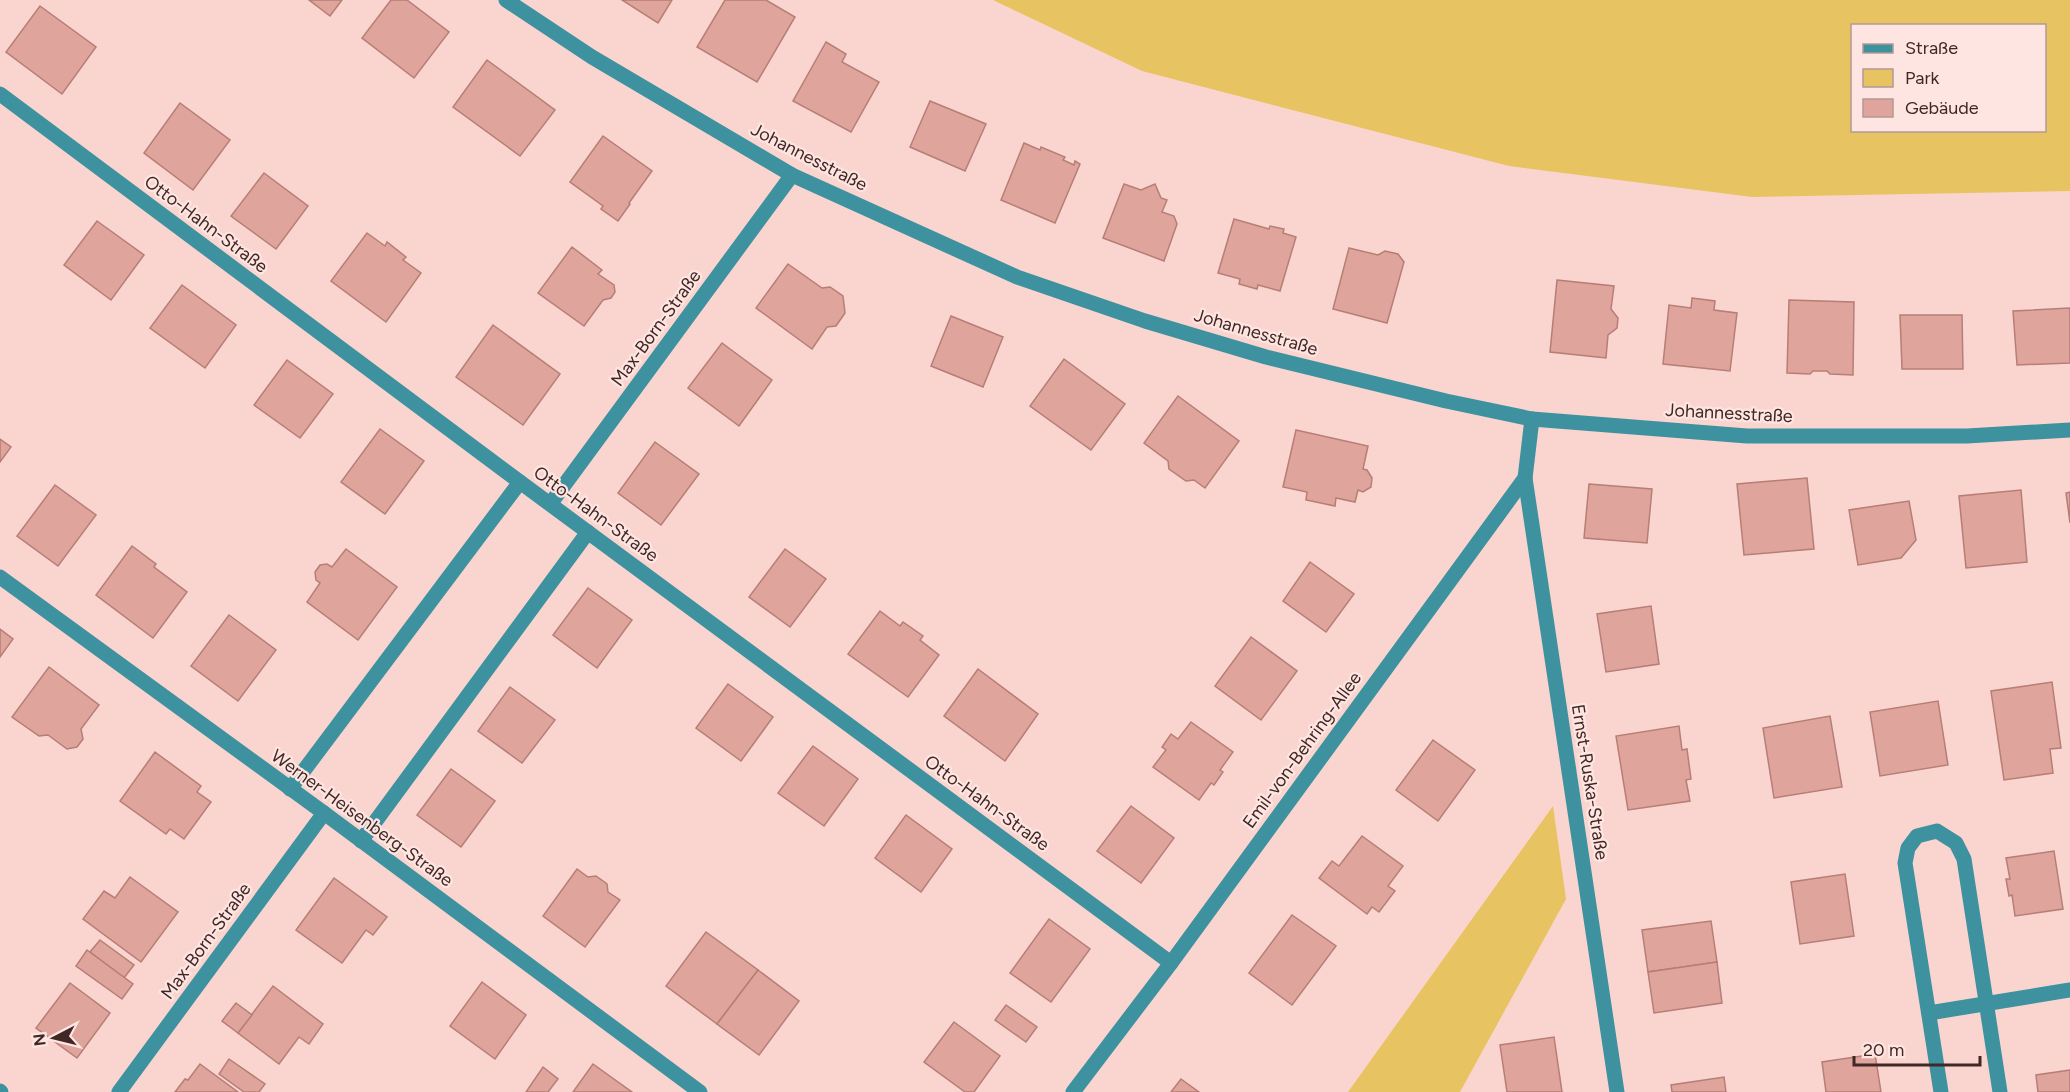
<svg xmlns="http://www.w3.org/2000/svg" width="2070" height="1092" font-family="Figtree,sans-serif">
<rect width="100%" height="100%" fill="#fad5cf"/>
<g fill="#e8c362" fill-rule="evenodd">
<path d="M993,0H2070V191L1752,197L1509,166L1142,71ZM1852,26H2044V130H1852Z"/>
<path d="M1553,806L1566,899L1460,1092H1348Z"/>
</g>
<g fill="#dfa49b" stroke="#b67e76" stroke-width="1.5">
<path d="M309,0H342L330,16Z"/>
<path d="M391,0H407L449,32L414,78L362,38Z"/>
<path d="M622,0H672L658,23Z"/>
<path d="M725,0H766L795,17L757,82L697,47Z"/>
<path d="M40,6L96,47L62,94L6,52Z"/>
<path d="M826,42L846,54L842,62L879,82L851,132L793,101Z"/>
<path d="M487,60L555,110L520,156L453,107Z"/>
<path d="M930,101L986,124L965,171L910,147Z"/>
<path d="M180,103L230,140L193,190L144,153Z"/>
<path d="M603,136L652,171L629,203L630,204L618,221L601,209L603,206L570,182Z"/>
<path d="M1024,143L1040,150L1041,147L1065,157L1063,160L1074,165L1075,161L1080,164L1055,223L1001,200Z"/>
<path d="M264,173L308,206L276,249L231,216Z"/>
<path d="M1124,184L1141,190L1155,184L1161,198L1167,200L1162,212L1174,216L1177,224L1164,261L1103,238Z"/>
<path d="M1234,219L1269,229L1270,226L1284,229L1283,233L1296,237L1280,291L1258,285L1257,289L1239,284L1240,279L1218,273Z"/>
<path d="M97,221L144,255L111,300L64,265Z"/>
<path d="M367,233L385,246L387,242L406,257L403,260L421,273L386,322L331,281Z"/>
<path d="M572,247L602,270L598,274L614,285L615,292L611,298L603,300L584,326L538,293Z"/>
<path d="M1349,248L1378,255L1385,251L1398,254L1404,262L1387,323L1333,309Z"/>
<path d="M788,264L822,288L830,287L843,296L845,313L836,326L827,327L812,349L756,308Z"/>
<path d="M1557,280L1614,286L1611,309L1618,318L1617,328L1608,335L1606,358L1550,352Z"/>
<path d="M182,285L236,325L205,368L150,328Z"/>
<path d="M1692,298L1715,301L1714,310L1737,313L1730,371L1663,364L1669,305L1691,308Z"/>
<path d="M1789,300L1854,302L1853,375L1830,374L1827,371H1813L1810,374L1787,373Z"/>
<path d="M2070,308V363L2017,365L2013,311Z"/>
<path d="M1900,315H1962L1963,369H1902Z"/>
<path d="M951,316L1003,337L983,387L931,366Z"/>
<path d="M493,325L560,374L523,425L456,377Z"/>
<path d="M722,343L772,380L739,426L688,388Z"/>
<path d="M1064,359L1125,404L1091,450L1030,406Z"/>
<path d="M287,360L333,394L300,438L254,405Z"/>
<path d="M1178,396L1239,441L1205,488L1194,480L1186,481L1169,469L1168,461L1144,443Z"/>
<path d="M380,429L424,461L385,514L341,482Z"/>
<path d="M1296,430L1368,446L1363,469L1367,470L1372,478L1371,487L1363,492L1358,490L1355,502L1336,498L1335,506L1306,500L1307,492L1283,487Z"/>
<path d="M0,439L11,447L0,462Z"/>
<path d="M655,442L699,474L661,525L618,493Z"/>
<path d="M1807,478L1814,549L1744,555L1737,484Z"/>
<path d="M1589,484L1652,489L1647,543L1584,538Z"/>
<path d="M55,485L96,515L58,566L17,536Z"/>
<path d="M2021,490L2027,562L1966,568L1959,496Z"/>
<path d="M2070,492V523L2066,493Z"/>
<path d="M1909,501L1916,540L1901,558L1858,565L1849,510Z"/>
<path d="M132,546L156,564L154,567L187,592L153,638L96,595Z"/>
<path d="M346,549L397,587L358,640L307,602L320,583L316,580L315,572L320,565L327,564L332,567Z"/>
<path d="M785,549L826,579L790,627L749,597Z"/>
<path d="M1310,562L1354,594L1326,632L1283,601Z"/>
<path d="M588,588L632,620L597,668L553,635Z"/>
<path d="M1651,606L1659,664L1606,672L1597,614Z"/>
<path d="M880,611L900,626L903,622L923,636L920,640L939,655L908,697L848,654Z"/>
<path d="M229,615L276,650L238,701L191,666Z"/>
<path d="M0,629L13,639L0,657Z"/>
<path d="M1251,637L1297,671L1261,720L1215,686Z"/>
<path d="M49,667L99,705L81,729L83,739L77,747L67,749L48,735L39,736L12,717Z"/>
<path d="M978,669L1038,714L1005,761L944,716Z"/>
<path d="M2052,682L2061,748L2050,749L2053,773L2004,780L1991,691Z"/>
<path d="M728,684L773,717L741,761L696,728Z"/>
<path d="M510,687L555,720L522,763L478,731Z"/>
<path d="M1938,701L1948,765L1880,776L1870,712Z"/>
<path d="M1830,716L1842,787L1774,798L1763,728Z"/>
<path d="M1191,722L1233,752L1220,770L1223,772L1214,785L1211,783L1199,800L1153,767L1166,750L1162,747L1171,734L1178,739Z"/>
<path d="M1679,726L1682,750L1687,749L1691,779L1686,780L1690,801L1628,810L1616,736Z"/>
<path d="M1433,740L1475,770L1438,821L1396,790Z"/>
<path d="M813,746L858,779L824,826L778,793Z"/>
<path d="M155,752L201,786L197,792L211,802L184,839L170,829L166,834L120,801Z"/>
<path d="M451,769L495,801L461,847L417,815Z"/>
<path d="M1131,806L1174,838L1141,883L1097,851Z"/>
<path d="M906,815L952,849L921,892L875,858Z"/>
<path d="M1362,836L1403,866L1388,886L1395,891L1379,912L1372,907L1367,914L1319,878L1332,861L1339,866Z"/>
<path d="M2054,851L2063,909L2015,916L2012,895L2009,896L2006,879H2010L2006,858Z"/>
<path d="M577,869L588,877L596,876L607,884L608,892L620,900L585,947L543,916Z"/>
<path d="M1845,874L1854,936L1800,944L1791,882Z"/>
<path d="M130,877L178,912L141,962L83,919L104,891L115,898Z"/>
<path d="M334,878L387,917L373,935L366,930L342,963L296,930Z"/>
<path d="M1292,915L1336,946L1292,1005L1249,973Z"/>
<path d="M1049,919L1090,949L1051,1002L1010,973Z"/>
<path d="M1711,921L1717,962L1648,972L1642,930Z"/>
<path d="M706,932L758,970L717,1024L666,986Z"/>
<path d="M100,940L134,965L124,978L90,952Z"/>
<path d="M87,950L133,984L122,999L76,966Z"/>
<path d="M1717,962L1722,1003L1654,1013L1648,972Z"/>
<path d="M758,970L799,1001L759,1055L717,1024Z"/>
<path d="M482,982L526,1015L495,1059L450,1026Z"/>
<path d="M70,983L110,1013L77,1058L36,1028Z"/>
<path d="M273,986L323,1024L309,1044L299,1037L279,1064L238,1033Z"/>
<path d="M236,1003L252,1015L238,1033L222,1021Z"/>
<path d="M1006,1005L1037,1027L1026,1042L995,1020Z"/>
<path d="M954,1022L1000,1056L974,1092H965L924,1062Z"/>
<path d="M1554,1037L1562,1092H1507L1500,1045Z"/>
<path d="M1875,1054L1881,1092H1826L1822,1062Z"/>
<path d="M229,1059L265,1084L259,1092H244L219,1074Z"/>
<path d="M200,1064L238,1092H175L185,1079L188,1080Z"/>
<path d="M593,1064L632,1092H573Z"/>
<path d="M543,1067L558,1079L548,1092H526Z"/>
<path d="M2070,1070V1092H2038L2036,1075Z"/>
<path d="M1724,1077L1726,1092H1672L1671,1085Z"/>
<path d="M1181,1079L1199,1092H1171Z"/>
</g>
<g fill="none" stroke-linecap="round" stroke-linejoin="round">
<g stroke="#3e929f" stroke-width="15">
<path d="M506,0L592,57L792,175L1017,277L1145,321L1266,357L1446,401L1532,419L1747,436H1967L2070,430"/>
<path d="M0,94L520,482L1171,963"/>
<path d="M1525,478L1617,1092"/>
<path d="M551,503L792,175"/>
<path d="M0,577L324,813L700,1092"/>
<path d="M290,789L520,482"/>
<path d="M361,841L588,532"/>
<path d="M1929,1013L2070,990"/>
<path d="M0,1091L1,1092"/>
<path d="M119,1092L324,813"/>
<path d="M1073,1092L1171,963L1525,478L1532,419"/>
<path d="M1941,1092L1905,863L1908,848L1917,836L1937,831L1956,843L1964,859L2000,1092"/>
</g>
</g>
<g text-anchor="middle" dominant-baseline="central" stroke-width="4.5" stroke-linejoin="round" paint-order="stroke">
<g font-size="18" fill="#3f2825" stroke="#ffe5e1">
<text transform="translate(809 157) rotate(27)">Johannesstraße</text>
<text transform="translate(206 224) rotate(37)">Otto-Hahn-Straße</text>
<text transform="translate(656 328) rotate(-54)">Max-Born-Straße</text>
<text transform="translate(1256 332) rotate(16)">Johannesstraße</text>
<text transform="translate(1729 413) rotate(3)">Johannesstraße</text>
<text transform="translate(596 514) rotate(36)">Otto-Hahn-Straße</text>
<text transform="translate(1302 750) rotate(-54)">Emil-von-Behring-Allee</text>
<text transform="translate(1590 782) rotate(81)">Ernst-Ruska-Straße</text>
<text transform="translate(987 803) rotate(36)">Otto-Hahn-Straße</text>
<text transform="translate(362 818) rotate(36)">Werner-Heisenberg-Straße</text>
<text transform="translate(206 941) rotate(-54)">Max-Born-Straße</text>
</g>
</g>
<rect x="1851" y="24" width="195" height="108" fill="#ffe5e1" stroke="#b29996" stroke-width="1.5"/>
<rect x="1863" y="44" width="30" height="9" fill="#3e929f" stroke="#b29996" stroke-width="1.5"/>
<text x="1905" y="54" font-size="18" fill="#3f2825">Straße</text>
<rect x="1863" y="69" width="30" height="18" fill="#e8c362" stroke="#b29996" stroke-width="1.5"/>
<text x="1905" y="84" font-size="18" fill="#3f2825">Park</text>
<rect x="1863" y="99" width="30" height="18" fill="#dfa49b" stroke="#b29996" stroke-width="1.5"/>
<text x="1905" y="114" font-size="18" fill="#3f2825">Gebäude</text>
<g transform="translate(54 1038) rotate(263)" stroke="#ffe5e1" stroke-width="4.5" paint-order="stroke">
<path d="M0-4.5L10 22L0 15L-10 22Z" fill="#3f2825"/>
<text y="-9" font-size="16" font-weight="bold" text-anchor="middle" fill="#3f2825">N</text>
</g>
<path d="M1854 1056v9h126v-9" fill="none" stroke="#3f2825" stroke-width="3"/>
<text x="1863" y="1056" font-size="18" fill="#3f2825" stroke="#ffe5e1" stroke-width="4.5" paint-order="stroke">20 m</text>
</svg>
